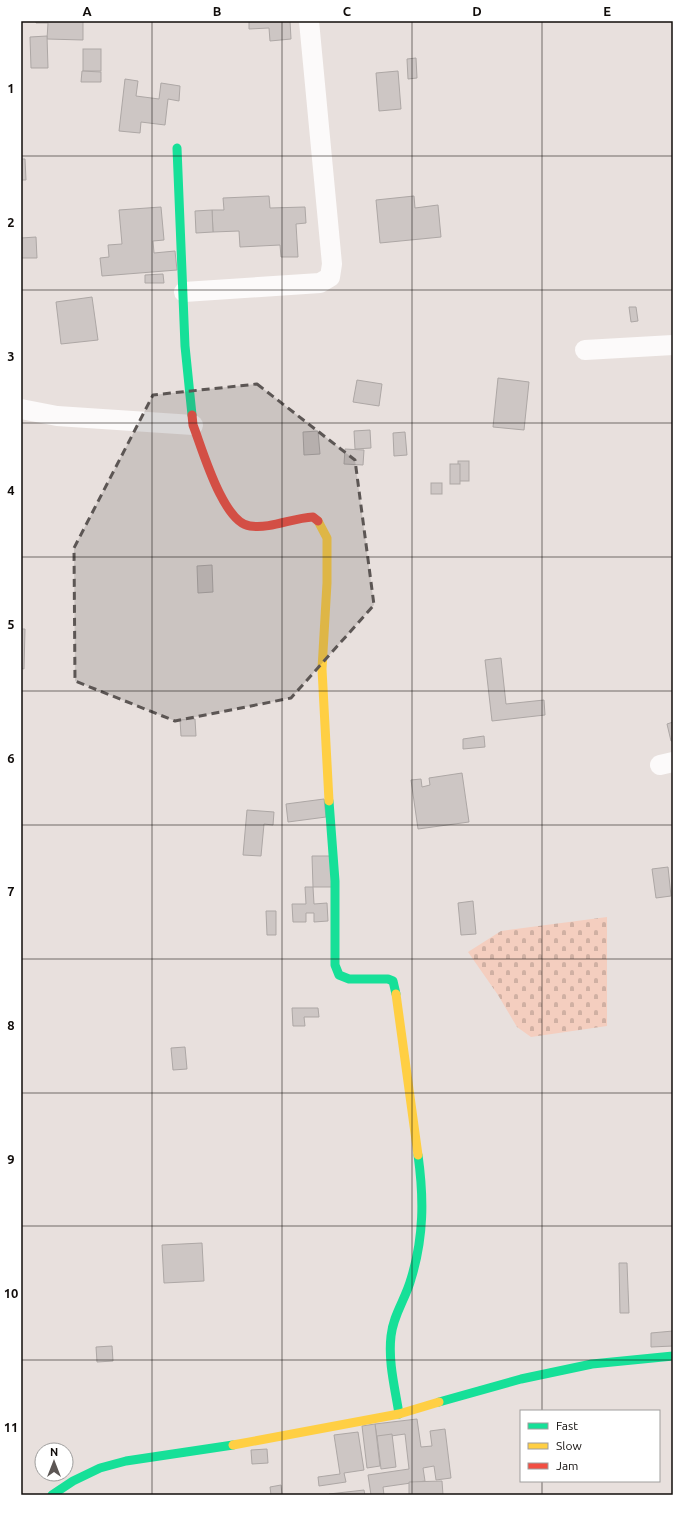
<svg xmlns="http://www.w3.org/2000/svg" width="694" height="1516" font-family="Ubuntu,sans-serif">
<defs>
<pattern id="cemetery-stones" width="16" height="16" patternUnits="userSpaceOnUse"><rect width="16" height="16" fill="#f4cebf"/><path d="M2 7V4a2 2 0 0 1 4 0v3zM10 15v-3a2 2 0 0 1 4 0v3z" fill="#d0b0a3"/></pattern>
</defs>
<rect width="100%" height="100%" fill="#e8e0dd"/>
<path fill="url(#cemetery-stones)" d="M607,917V1026L531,1037L517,1027L498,995L468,952L501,931Z"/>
<g fill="#cdc6c4" stroke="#ada7a5">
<path d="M36,21H83V40L47,39L48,23H36Z"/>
<path d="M249,21H290L291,39L270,41L269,28L249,29Z"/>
<path d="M47,36L48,68H31L30,37Z"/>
<rect x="83" y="49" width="18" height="22"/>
<path d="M416,58L417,78L408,79L407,59Z"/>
<path d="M82,71L101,72V82H81Z"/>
<path d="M398,71L401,109L379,111L376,73Z"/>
<path d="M125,79L138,81L136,96L159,99L161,83L180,86L179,101L168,99L165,125L141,122L140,133L119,131Z"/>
<path d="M21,159H25L26,180H21Z"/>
<path d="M269,196L270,208L305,207L306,223L296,224L298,257H281L280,245L240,247L239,231L213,232L212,210H224L223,198Z"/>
<path d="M414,196L415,208L438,205L441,237L380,243L376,200Z"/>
<path d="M161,207L164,240L153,241L154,253L175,251L177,270L102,276L100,258L109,257L108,245L122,244L119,210Z"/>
<path d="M212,210L213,232L196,233L195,211Z"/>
<path d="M36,237L37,258H21V238Z"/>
<path d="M163,274L164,283H145V275Z"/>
<path d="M92,297L98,340L61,344L56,302Z"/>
<path d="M629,307H636L638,321L631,322Z"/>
<path d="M498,378L529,382L524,430L493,427Z"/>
<path d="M357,380L382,384L379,406L353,402Z"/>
<path d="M370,430L371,448L355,449L354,431Z"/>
<path d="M318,431L320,454L304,455L303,432Z"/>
<path d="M405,432L407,455L394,456L393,433Z"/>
<path d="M345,449L364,450L363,465L344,464Z"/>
<rect x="458" y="461" width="11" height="20"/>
<rect x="450" y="464" width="10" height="20"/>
<rect x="431" y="483" width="11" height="11"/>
<path d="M212,565L213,592L198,593L197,566Z"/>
<path d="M21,629H25L24,669L21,668Z"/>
<path d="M501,658L506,704L544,700L545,715L492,721L485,660Z"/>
<path d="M195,719L196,736H181L180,720Z"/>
<path d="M673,722V741H671L667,724Z"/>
<path d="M484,736L485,747L463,749V739Z"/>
<path d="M462,773L469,822L418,829L411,780L421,779L422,787L430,785L429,778Z"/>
<path d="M324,799L326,817L288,822L286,804Z"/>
<path d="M247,810L274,812L273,825L264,824L261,856L243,855Z"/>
<path d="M312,856H334L335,887H313Z"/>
<path d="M668,867L671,896L656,898L652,869Z"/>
<path d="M305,887H313L314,904L327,903L328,921L314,922V913H306V922H293L292,904H306Z"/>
<path d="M473,901L476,934L461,935L458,903Z"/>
<path d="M266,911H276V935H267Z"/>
<path d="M292,1008H318L319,1017H304L305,1026H293Z"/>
<path d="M185,1047L187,1069L173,1070L171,1048Z"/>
<path d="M202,1243L204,1281L164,1283L162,1245Z"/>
<path d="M619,1263H627L629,1313H620Z"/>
<path d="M673,1331V1346L651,1347V1333Z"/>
<path d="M112,1346L113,1361L97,1362L96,1347Z"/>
<path d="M417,1419L421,1447L432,1446L430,1431L445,1429L451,1478L436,1480L434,1466L423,1468L425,1481L383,1487L384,1495H371L368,1475L409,1469L405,1434L377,1438L375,1424Z"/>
<path d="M375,1424L380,1466L367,1468L362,1426Z"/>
<path d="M358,1432L364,1470L344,1473L346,1482L319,1486L318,1477L340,1474L334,1435Z"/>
<path d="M392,1434L396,1467L381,1469L377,1436Z"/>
<path d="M267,1449L268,1463L252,1464L251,1450Z"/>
<path d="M442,1481L443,1495H409V1482Z"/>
<path d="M281,1485L282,1495H271L270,1487Z"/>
<path d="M364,1490L365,1495H329V1494Z"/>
</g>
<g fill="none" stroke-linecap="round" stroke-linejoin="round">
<g stroke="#fcfafa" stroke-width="20">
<path d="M184,292L320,283L330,277L332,264L309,21"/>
<path d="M585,350L673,345"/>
<path d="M21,409L57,416L193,425"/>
<path d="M660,765L673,762"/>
</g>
<g stroke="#16e098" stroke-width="9">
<path d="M177,148L185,346L192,415"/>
<path d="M329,801L335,881V965L339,975L349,979H388L393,981L396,994"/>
<path d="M439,1402L521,1379L592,1364L673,1356"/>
<path d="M399,1414C395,1388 388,1362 391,1336C393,1315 406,1298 411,1279C424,1237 424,1198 418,1155"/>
<path d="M52,1495L73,1481L100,1468L126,1461L233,1445"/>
</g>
<g stroke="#ffcf43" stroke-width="9">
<path d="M318,521L327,538V583L322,669L329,801"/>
<path d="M396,994L418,1155"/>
<path d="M233,1445L399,1414L439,1402"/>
</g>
<path stroke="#f24e42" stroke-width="9" d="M192,415L193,425C202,448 223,523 250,526C271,529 292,518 313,517L318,521"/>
</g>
<path fill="#5c5654" fill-opacity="0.2" stroke="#5c5654" stroke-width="3" stroke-dasharray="8 5" stroke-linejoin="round" d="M257,384L355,460L374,605L291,698L175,721L75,681L74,548L153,395Z"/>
<path fill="none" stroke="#100c0a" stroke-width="1" stroke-opacity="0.55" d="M152,21V1495M282,21V1495M412,21V1495M542,21V1411M21,156H673M21,290H673M21,423H673M21,557H673M21,691H673M21,825H673M21,959H673M21,1093H673M21,1226H673M21,1360H673M542,1481V1495"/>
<rect width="694" height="1516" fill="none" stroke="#ffffff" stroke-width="44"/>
<rect x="520" y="1410" width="140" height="72" fill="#ffffff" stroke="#9f9e9d"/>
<rect x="528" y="1423" width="20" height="6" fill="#16e098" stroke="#9f9e9d"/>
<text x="556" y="1430" font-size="12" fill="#100c0a">Fast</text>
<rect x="528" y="1443" width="20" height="6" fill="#ffcf43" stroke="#9f9e9d"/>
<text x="556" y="1450" font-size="12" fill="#100c0a">Slow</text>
<rect x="528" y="1463" width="20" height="6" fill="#f24e42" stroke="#9f9e9d"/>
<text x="556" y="1470" font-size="12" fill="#100c0a">Jam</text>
<g transform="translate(54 1462)"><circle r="19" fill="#ffffff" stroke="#9f9e9d"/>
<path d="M0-3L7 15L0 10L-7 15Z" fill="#5c5654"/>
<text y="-6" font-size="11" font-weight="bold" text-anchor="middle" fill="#100c0a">N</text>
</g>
<rect x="22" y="22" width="650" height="1472" fill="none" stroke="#100c0a" stroke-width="1.5"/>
<g font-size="13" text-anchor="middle" font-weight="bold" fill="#100c0a">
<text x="87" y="16">A</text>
<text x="217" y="16">B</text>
<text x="347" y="16">C</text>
<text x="477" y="16">D</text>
<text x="607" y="16">E</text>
<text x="11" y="93">1</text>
<text x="11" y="227">2</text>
<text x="11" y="361">3</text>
<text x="11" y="495">4</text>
<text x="11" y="629">5</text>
<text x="11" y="763">6</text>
<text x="11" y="896">7</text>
<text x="11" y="1030">8</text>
<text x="11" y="1164">9</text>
<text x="11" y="1298">10</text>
<text x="11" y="1432">11</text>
</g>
</svg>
